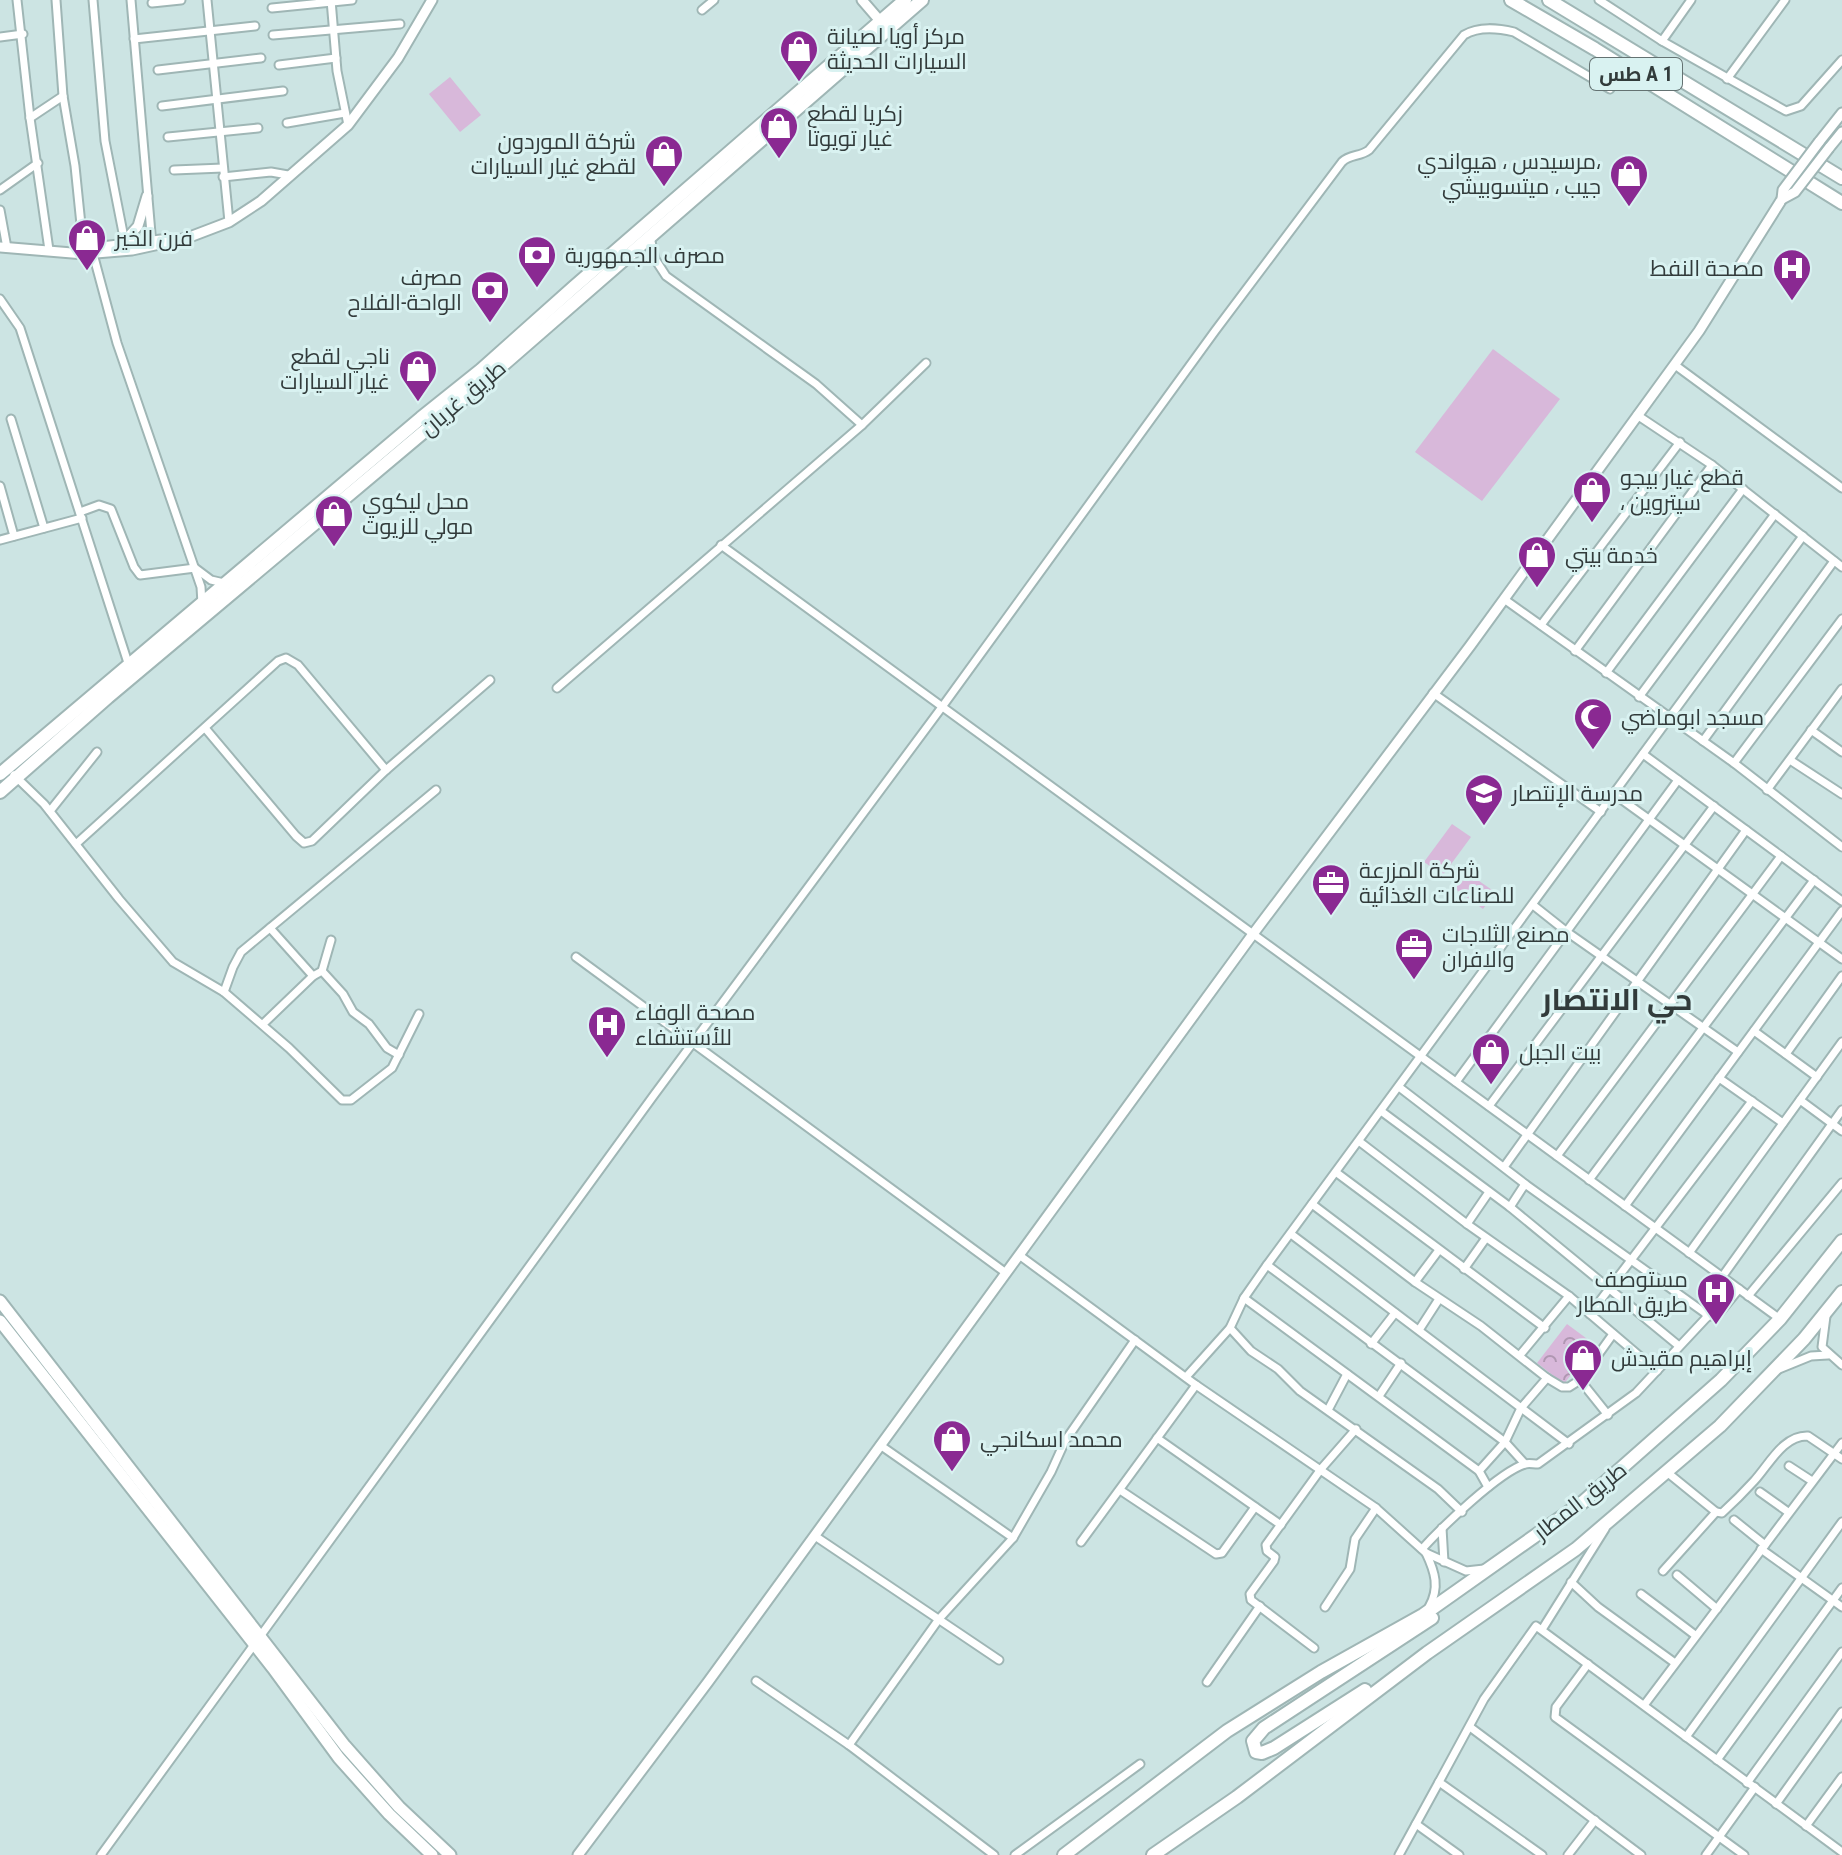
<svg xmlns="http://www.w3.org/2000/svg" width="1842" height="1855" font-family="'Roboto Condensed',Cairo,sans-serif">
<defs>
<pattern id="forest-crowns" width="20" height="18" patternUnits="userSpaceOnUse" patternTransform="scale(2)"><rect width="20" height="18" fill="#d8b8da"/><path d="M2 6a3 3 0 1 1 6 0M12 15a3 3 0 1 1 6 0" fill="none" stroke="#b097b2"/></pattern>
</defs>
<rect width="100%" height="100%" fill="#cce4e3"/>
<path fill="url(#forest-crowns)" d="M1567,1324L1594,1344L1564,1384L1537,1363Z"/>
<g fill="#d8b8da">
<path d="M450,77L481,115L460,132L429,94Z"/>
<path d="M1493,349L1560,399L1482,501L1415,452Z"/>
<path d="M1452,824L1471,837L1443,875L1424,862Z"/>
<path d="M1466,872L1495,892L1483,909L1454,888Z"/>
</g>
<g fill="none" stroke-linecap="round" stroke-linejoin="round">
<g stroke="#9fb6b5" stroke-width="11">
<g id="minor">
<path d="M17,0L30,118L49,250"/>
<path d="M56,0L63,96L75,166L84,254"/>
<path d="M93,0L105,141L125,243"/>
<path d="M131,0L152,245"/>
<path d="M207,0L229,222"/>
<path d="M331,0L337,71L348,125"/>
<path d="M1599,0L1662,41L1786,111L1801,106L1842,60"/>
<path d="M152,3L181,0"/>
<path d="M272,8L352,0"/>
<path d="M702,10L714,0"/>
<path d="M273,35L400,24"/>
<path d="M0,37L23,34"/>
<path d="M134,39L255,26"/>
<path d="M1662,41L1691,0"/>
<path d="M279,65L336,58"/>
<path d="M158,70L261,58"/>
<path d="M1727,79L1785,0"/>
<path d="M162,106L283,91"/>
<path d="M30,118L63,96"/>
<path d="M287,123L345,113"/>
<path d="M168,137L258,128"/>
<path d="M174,170L223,168"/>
<path d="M223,177L271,172L288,175"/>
<path d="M0,190L38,163"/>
<path d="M0,210L7,248"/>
<path d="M650,237L655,259L666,276L816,384L862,425"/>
<path d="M92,250L117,343L201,587L202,604"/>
<path d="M0,299L20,328L129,666"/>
<path d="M1675,365L1842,488"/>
<path d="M1637,415L1712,465L1842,567"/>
<path d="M11,419L44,528"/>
<path d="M0,486L14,536"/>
<path d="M80,512L99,505L111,509L134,567L140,575L195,568L211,580L224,583"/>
<path d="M0,540L82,518"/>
<path d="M721,545L1780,1319"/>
<path d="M1504,599L1734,763L1842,847"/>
<path d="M1541,625L1680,442"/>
<path d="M1575,651L1712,465"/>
<path d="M1606,673L1743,489"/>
<path d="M557,688L862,425L926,363"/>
<path d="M1433,693L1601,812"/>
<path d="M1639,697L1775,514"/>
<path d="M205,728L296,836L304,843L312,841L386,770L490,680"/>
<path d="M1811,730L1842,752"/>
<path d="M1703,741L1834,561"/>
<path d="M1643,754L1842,901"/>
<path d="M1790,760L1842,794"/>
<path d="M1734,763L1842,619"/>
<path d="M14,775L44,804L119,899L173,962L224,992L289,1048L342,1100H351L392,1068L419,1014"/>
<path d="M1767,790L1842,689"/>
<path d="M1614,794L1842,959"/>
<path d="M50,811L97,752"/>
<path d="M76,844L278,661L286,658L298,665L386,770"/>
<path d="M1533,905L1567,932L1738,1052"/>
<path d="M270,928L313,976"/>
<path d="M576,957L1006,1273"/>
<path d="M322,971L343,994L353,1012L369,1024L387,1048L399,1055"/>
<path d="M224,992L233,967L241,952L436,790"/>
<path d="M263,1024L313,976L322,971L331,940"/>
<path d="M1754,1031L1817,1077"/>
<path d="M1786,1054L1842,976"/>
<path d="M1719,1078L1783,1123"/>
<path d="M1456,1082L1678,780"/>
<path d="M1399,1087L1525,1184L1705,1313L1707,1317"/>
<path d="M1800,1100L1842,1131"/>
<path d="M1489,1106L1714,806"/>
<path d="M1381,1111L1510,1207L1679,1346"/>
<path d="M1360,1142L1467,1224L1569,1296L1657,1371"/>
<path d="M1557,1156L1781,856"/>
<path d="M1504,1167L1746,830"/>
<path d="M1337,1173L1545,1328"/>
<path d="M1589,1180L1814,880"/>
<path d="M1312,1204L1415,1282L1481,1326L1547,1378L1562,1387H1569L1580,1380L1613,1334"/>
<path d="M1625,1206L1842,911"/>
<path d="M1510,1207L1525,1184"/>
<path d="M1467,1224L1489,1192"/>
<path d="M1291,1234L1569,1444"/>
<path d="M1689,1253L1842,1042"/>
<path d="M1019,1255L1196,1385L1376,1508L1426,1553L1466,1571L1484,1569"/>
<path d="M1267,1265L1505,1442L1525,1464"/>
<path d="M1464,1269L1486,1238"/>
<path d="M1722,1277L1842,1110"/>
<path d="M1415,1282L1439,1250"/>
<path d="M1748,1296L1842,1183"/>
<path d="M1244,1298L1479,1471L1488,1487"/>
<path d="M1590,1314L1752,1101"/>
<path d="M1826,1316L1822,1347L1842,1365"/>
<path d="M1230,1328L1251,1351L1278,1369L1300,1391L1438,1489L1462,1512"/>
<path d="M1419,1330L1439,1299"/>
<path d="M1371,1344L1395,1313"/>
<path d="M1520,1355L1569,1296"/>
<path d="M1779,1369L1811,1356L1828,1355"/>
<path d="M1186,1377L1230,1328L1244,1298L1267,1265L1803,536"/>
<path d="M1580,1380L1608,1415"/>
<path d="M1379,1396L1401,1363"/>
<path d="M1328,1410L1347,1374"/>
<path d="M1157,1438L1281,1525"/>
<path d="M880,1445L1013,1538L1051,1472L1065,1441L1135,1340"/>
<path d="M1789,1466L1812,1481"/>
<path d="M1479,1471L1505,1442L1521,1408L1547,1378"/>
<path d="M1120,1490L1216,1554L1222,1553L1255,1507"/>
<path d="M1760,1492L1788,1512"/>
<path d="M1716,1512L1722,1513C1733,1503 1744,1492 1754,1481C1769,1465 1783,1435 1808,1436L1842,1459"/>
<path d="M1734,1520L1765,1545"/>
<path d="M1442,1528L1444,1562"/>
<path d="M815,1536L999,1660"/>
<path d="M1081,1542L1196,1385"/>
<path d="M1422,1549C1441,1528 1499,1472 1525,1464C1529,1463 1533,1464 1538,1464L1636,1393L1707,1317L1720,1312L1739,1289"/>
<path d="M1761,1549L1842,1607"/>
<path d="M1426,1553C1435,1572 1440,1588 1429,1607"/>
<path d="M1663,1571L1716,1512L1668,1473"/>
<path d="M1677,1575L1717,1609"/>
<path d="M1571,1582L1598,1607L1675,1663"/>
<path d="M1641,1594L1695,1635"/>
<path d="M1325,1607L1350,1569L1355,1539L1376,1508"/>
<path d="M1543,1628L1605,1529"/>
<path d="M1314,1648L1251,1600L1250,1594L1274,1561L1275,1557L1267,1551L1266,1545L1321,1469L1356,1429"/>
<path d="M1588,1664L1556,1707L1555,1717L1744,1855"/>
<path d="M756,1681L849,1745L994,1855"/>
<path d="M1207,1682L1260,1606"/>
<path d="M1645,1704L1842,1443"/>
<path d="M1470,1727L1641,1855"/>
<path d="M1686,1737L1842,1522"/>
<path d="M849,1745L939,1619L1013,1538"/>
<path d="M1717,1760L1842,1588"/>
<path d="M1747,1783L1842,1652"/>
<path d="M1776,1804L1842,1712"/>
<path d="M1416,1824L1459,1855"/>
<path d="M1806,1826L1842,1777"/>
<path d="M101,1855L654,1095L942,707L1215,331L1342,162C1350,154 1360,157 1369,150L1464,35C1479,26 1497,28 1514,32L1610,89"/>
<path d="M1015,1855L1140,1764"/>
<path d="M1399,1855L1439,1782"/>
<path d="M1542,1855L1439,1782L1484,1699L1536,1626L1842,1852"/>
<path d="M1568,1855L1595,1820"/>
<path d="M1706,1855L1755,1787"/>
</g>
</g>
<g stroke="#9fb6b5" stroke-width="13">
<g id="tertiary">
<path d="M862,0L881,22"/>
<path d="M1819,142L1842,113"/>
<path d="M1829,148L1842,132"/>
<path d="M130,242L129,236L138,226L147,196"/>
<path d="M0,247L84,254L132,250L187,238L229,222L261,201L348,125L398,58L432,0"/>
<path d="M93,248L161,240"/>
<path d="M578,1855L708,1682L1253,934L1470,646L1699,331L1782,199"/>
</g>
</g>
<g stroke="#9fb6b5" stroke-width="15">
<g id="primary">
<path d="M0,1301L345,1746L399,1807L450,1855"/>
<path d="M0,1321L273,1668L339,1758L389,1814L432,1855"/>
</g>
</g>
<g stroke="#9fb6b5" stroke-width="16">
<g id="trunk">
<path d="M1511,0L1595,49L1842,203"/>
<path d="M1549,0L1842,178"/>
<path d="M0,774L421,418L481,370L574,287L905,0"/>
<path d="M0,792L108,697L489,377L922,0"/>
<path d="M1365,1690L1274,1748L1262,1753L1256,1752L1253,1741L1264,1728L1432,1618"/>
<path d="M1064,1855L1227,1731L1321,1672L1423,1615L1583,1502L1721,1380L1780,1319L1842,1241"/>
<path d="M1153,1855L1237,1797L1427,1653L1576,1549L1720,1426L1804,1339L1842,1292"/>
</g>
</g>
<use href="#minor" stroke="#fff" stroke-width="7"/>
<use href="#tertiary" stroke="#fff" stroke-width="9"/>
<use href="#primary" stroke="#fff" stroke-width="11"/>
<use href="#trunk" stroke="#fff" stroke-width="12"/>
<g stroke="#9fb6b5" stroke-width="13" stroke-linecap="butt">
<g id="tertiary-bridge">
<path d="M1782,199L1795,192L1829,148"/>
<path d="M1782,199L1783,190L1819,142"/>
</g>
</g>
<use href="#tertiary-bridge" stroke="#fff" stroke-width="9"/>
</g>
<defs>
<g id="shop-pin" transform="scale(2)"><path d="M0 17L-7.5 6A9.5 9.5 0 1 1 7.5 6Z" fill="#8a2992" stroke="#d9f2f1"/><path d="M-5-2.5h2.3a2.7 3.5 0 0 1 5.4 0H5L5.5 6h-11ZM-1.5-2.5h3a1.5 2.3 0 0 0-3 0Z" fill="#fff"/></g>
<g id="bank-pin" transform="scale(2)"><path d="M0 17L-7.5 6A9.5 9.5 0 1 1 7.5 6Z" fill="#8a2992" stroke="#d9f2f1"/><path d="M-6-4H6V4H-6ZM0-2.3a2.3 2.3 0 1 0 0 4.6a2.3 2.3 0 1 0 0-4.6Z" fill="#fff"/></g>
<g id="hospital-pin" transform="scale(2)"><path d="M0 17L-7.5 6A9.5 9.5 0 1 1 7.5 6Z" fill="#8a2992" stroke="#d9f2f1"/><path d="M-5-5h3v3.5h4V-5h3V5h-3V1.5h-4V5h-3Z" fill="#fff"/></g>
<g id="mosque-pin" transform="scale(2)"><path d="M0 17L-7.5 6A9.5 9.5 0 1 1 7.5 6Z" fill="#8a2992" stroke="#d9f2f1"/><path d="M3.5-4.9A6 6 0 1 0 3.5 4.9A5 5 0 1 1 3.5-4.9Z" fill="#fff"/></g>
<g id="school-pin" transform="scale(2)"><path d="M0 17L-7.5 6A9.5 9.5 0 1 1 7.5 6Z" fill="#8a2992" stroke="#d9f2f1"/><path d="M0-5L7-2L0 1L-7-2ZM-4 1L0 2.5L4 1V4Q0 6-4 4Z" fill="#fff"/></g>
<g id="office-pin" transform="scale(2)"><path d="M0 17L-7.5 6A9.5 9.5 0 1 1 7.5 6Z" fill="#8a2992" stroke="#d9f2f1"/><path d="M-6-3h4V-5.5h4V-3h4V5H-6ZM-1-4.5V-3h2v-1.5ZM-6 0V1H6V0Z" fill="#fff"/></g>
</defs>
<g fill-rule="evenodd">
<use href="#shop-pin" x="799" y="49"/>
<use href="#shop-pin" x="779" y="126"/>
<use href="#shop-pin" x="664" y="154"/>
<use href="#shop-pin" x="1629" y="174"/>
<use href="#shop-pin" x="87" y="238"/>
<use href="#bank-pin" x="537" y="255"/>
<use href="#hospital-pin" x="1792" y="268"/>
<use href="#bank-pin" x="490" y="290"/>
<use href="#shop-pin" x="418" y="369"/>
<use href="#shop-pin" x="1592" y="490"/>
<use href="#shop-pin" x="334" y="514"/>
<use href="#shop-pin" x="1537" y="555"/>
<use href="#mosque-pin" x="1593" y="717"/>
<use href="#school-pin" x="1484" y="793"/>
<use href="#office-pin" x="1331" y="883"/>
<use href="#office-pin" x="1414" y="947"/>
<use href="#hospital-pin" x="607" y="1025"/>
<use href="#shop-pin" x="1491" y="1052"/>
<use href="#hospital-pin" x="1716" y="1292"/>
<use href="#shop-pin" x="1583" y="1358"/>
<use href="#shop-pin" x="952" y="1439"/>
</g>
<g text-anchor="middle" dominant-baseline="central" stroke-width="6" stroke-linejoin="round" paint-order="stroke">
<rect fill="#d9f2f1" stroke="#647272" stroke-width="2" x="1590" y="58" width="92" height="32" rx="6"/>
<g font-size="20" font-weight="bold" fill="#323b3b">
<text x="1636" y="74">طس A 1</text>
</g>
<g font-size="22" fill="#323b3b" stroke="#d9f2f1" text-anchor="start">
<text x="827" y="36">مركز أويا لصيانة<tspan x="827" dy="25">السيارات الحديثة</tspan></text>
<text x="807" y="113">زكريا لقطع<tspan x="807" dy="25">غيار تويوتا</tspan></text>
<text x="636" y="141" text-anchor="end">شركة الموردون<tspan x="636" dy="25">لقطع غيار السيارات</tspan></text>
<text x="1601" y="161" text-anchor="end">مرسيدس ، هيواندي،<tspan x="1601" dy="25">جيب ، ميتسوبيشي</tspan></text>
<text x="115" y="238">فرن الخير</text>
<text x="565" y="255">مصرف الجمهورية</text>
<text x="1764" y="268" text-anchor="end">مصحة النفط</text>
<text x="462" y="277" text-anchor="end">مصرف<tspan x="462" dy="25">الواحة-الفلاح</tspan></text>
<text x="390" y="356" text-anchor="end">ناجي لقطع<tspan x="390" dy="25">غيار السيارات</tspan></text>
<text x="1620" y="477">قطع غيار بيجو<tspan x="1620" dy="25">، سيتروين</tspan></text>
<text x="362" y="501">محل ليكوي<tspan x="362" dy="25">مولي للزيوت</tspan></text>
<text x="1565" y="555">خدمة بيتي</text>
<text x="1621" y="717">مسجد ابوماضي</text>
<text x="1512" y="793">مدرسة الإنتصار</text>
<text x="1359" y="870">شركة المزرعة<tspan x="1359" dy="25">للصناعات الغذائية</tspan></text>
<text x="1442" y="934">مصنع الثلاجات<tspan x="1442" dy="25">والافران</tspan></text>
<text x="635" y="1012">مصحة الوفاء<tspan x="635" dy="25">للأستشفاء</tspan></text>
<text x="1519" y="1052">بيت الجبل</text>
<text x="1688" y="1279" text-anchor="end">مستوصف<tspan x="1688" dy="25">طريق المطار</tspan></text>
<text x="1611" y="1358">إبراهيم مقيدش</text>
<text x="980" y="1439">محمد اسكانجي</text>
</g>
<g font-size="22" fill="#323b3b" stroke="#d9f2f1">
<text transform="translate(463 398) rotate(-40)">طريق غريان</text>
<text transform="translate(1580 1501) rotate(-38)">طريق المطار</text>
</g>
<g font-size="30" font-weight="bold" fill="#323b3b" stroke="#d9f2f1">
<text x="1617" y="999">حي الانتصار</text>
</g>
</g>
</svg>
